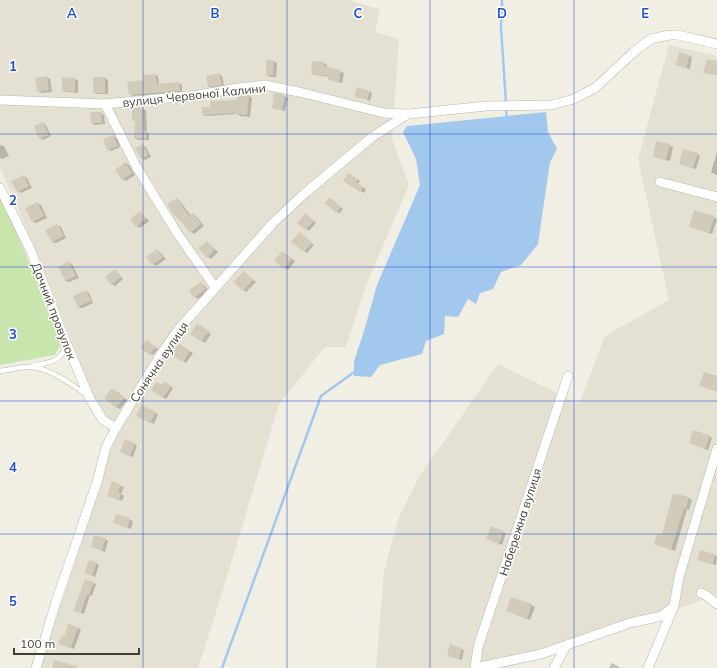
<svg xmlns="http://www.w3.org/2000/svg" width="717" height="668" font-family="Mulish,sans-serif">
<rect width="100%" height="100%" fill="#f1eee4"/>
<g fill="#e5e1d2">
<path d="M0,0H351L357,3L380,9L375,32L399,39L392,139L409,185L365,288L346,347H325L279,404L223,590L198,668H40L113,444L32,241L0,168Z"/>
<path d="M669,45L717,56V595L549,655L506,668H376L384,571L399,517L419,477L498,364L579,404L605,336L669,300L638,159Z"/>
</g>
<path fill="#c8e5ae" d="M0,196L16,230L61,344L55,355L0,365Z"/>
<path fill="#a2c9ed" d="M546,112L548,132L557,149L550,162L538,244L521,265L501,272L493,289L480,293L476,304L468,299L458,317L445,316L444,334L426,341L422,354L380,365L371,377L354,376V361L364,331L377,285L420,185L416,159L403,132L407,126Z"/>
<g fill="#0003">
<path d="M689,56L692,57L690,69L677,65Z"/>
<path d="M273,61L277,63L276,77H270L267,75Z"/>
<path d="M324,63L327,65V68L344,73L342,83L333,81L330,79V77L315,75L312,74Z"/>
<path d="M219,74L222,76L224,86L212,88L209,86Z"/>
<path d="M155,75L158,76L159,85L179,83L182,85V92L133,96L130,94L144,81Z"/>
<path d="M47,77L50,79L52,92L41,93L38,91Z"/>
<path d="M105,78L108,80V94H97L94,92Z"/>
<path d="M75,79L78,80V93L66,92L63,91Z"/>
<path d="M369,91L372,93L370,101L356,96Z"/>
<path d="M249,96L252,98L250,117L240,116L237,114L206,116L203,115L211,108Z"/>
<path d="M284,96L288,98L285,111L273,108Z"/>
<path d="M142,109L146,110L147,132L149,134V140H138L135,138L136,122L133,120Z"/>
<path d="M101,113L104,115L105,124L95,125L92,123Z"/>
<path d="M43,123L46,125L51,136L43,140L40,138Z"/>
<path d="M113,136L117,138L120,147L111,151L108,149Z"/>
<path d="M657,142L673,147L670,161L657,158Z"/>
<path d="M0,145L4,146L9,156L2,159L0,158Z"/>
<path d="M143,145L146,147L151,157L145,160L142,158Z"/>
<path d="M717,152V175L711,172Z"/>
<path d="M697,154L700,156L696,169L680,164Z"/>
<path d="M126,163L129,165L135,175L126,181L122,179Z"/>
<path d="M349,174L360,181L358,184L366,189L364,193L344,181Z"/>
<path d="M24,176L27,178L32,188L21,193L18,191Z"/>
<path d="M177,199L180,201L191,216L193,214L196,216L204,226L194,234L175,215Z"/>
<path d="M333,201L343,209L340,213L337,212Z"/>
<path d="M37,203L41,205L47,218L36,223L33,222Z"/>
<path d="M140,212L149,221L140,228L137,226Z"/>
<path d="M308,216L316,223L309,231L298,222Z"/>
<path d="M714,217L717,220L712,234L690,227Z"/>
<path d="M57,225L61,227L66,238L56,243L52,242Z"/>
<path d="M303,235L314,245L307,253L304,251Z"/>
<path d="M207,242L218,252L211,259L208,257Z"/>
<path d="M157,250L160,252L166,259L156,266L153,264Z"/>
<path d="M282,252L295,261L288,270L285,268Z"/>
<path d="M69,263L72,264L79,278L69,282L66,281L60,267Z"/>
<path d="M115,270L123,279L115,286L112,284Z"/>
<path d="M244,272L256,282L246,292L243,290Z"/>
<path d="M201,283L204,285L209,291L198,299L195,297Z"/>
<path d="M86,291L89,293L93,303L82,308L78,307Z"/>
<path d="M197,325L211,334L205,343L191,334Z"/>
<path d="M150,343L158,349L153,355L150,354Z"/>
<path d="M178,344L193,353L186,363L172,354Z"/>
<path d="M165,383L173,388L166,399L152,390L162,386Z"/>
<path d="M116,391L127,400L120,409L116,407Z"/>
<path d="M155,413L158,414L154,424L140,417Z"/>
<path d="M709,436L712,438L708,450L690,443Z"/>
<path d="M134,444L137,445L133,457L124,454Z"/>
<path d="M121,486L124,487L121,494L124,496L122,501L111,497Z"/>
<path d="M689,498L692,500L689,510L687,509L675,551L655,544L663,537Z"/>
<path d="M117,515L133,521L131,529L115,523Z"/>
<path d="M503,532L506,533L502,545L487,539Z"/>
<path d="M105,539L108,541L105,552L92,547Z"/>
<path d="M700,551L717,556L716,565L698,560Z"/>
<path d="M96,563L99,565L95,577L89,574Z"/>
<path d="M93,583L96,584L92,596L90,595L84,614L74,610Z"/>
<path d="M531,605L535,607L530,620L508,611Z"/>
<path d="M78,628L81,629L74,649L63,645L66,638Z"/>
<path d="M461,649L464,650L462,660L451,657Z"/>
<path d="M612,663L621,668H609Z"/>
</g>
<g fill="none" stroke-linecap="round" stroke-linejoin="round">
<g stroke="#a2c9ed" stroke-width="2.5">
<path d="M502,0L501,28L506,103"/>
<path d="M506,108L507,119"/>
<path d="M222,668L321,396L357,370"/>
</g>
</g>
<g fill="#d3cbba">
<path d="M679,52L690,55L686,68L676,65Z"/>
<path d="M707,59L717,61V76L703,73Z"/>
<path d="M266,60H274L273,76L266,75Z"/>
<path d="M312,61L324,62V66L341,70L339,82L328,80L329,76L311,74Z"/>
<path d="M219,73L222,85L208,87L206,76Z"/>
<path d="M155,74L157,84L179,82L180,91L129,95L127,82L143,80V75Z"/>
<path d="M47,76L49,90L37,92L35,78Z"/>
<path d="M62,77L75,78V92L62,91Z"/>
<rect x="93" y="77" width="12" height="16"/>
<path d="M357,87L370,91L367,100L354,96Z"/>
<path d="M274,93L285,95L282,110L272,108Z"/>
<path d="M237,94L249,95L247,115L235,114V113L202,115V107H210V101L236,100Z"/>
<path d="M132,108H143L144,131H147L146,139L134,138L135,121H132Z"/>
<path d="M90,112H101L102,123H91Z"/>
<path d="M43,122L49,135L39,139L34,126Z"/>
<path d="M113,135L118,146L107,150L103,139Z"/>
<path d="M656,141L670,144L666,160L653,157Z"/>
<path d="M143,144L148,155L141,159L135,148Z"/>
<path d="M683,149L698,153L693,168L679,164Z"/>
<path d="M125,162L132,173L122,180L115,170Z"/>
<path d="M348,173L358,179L356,182L363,187L360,192L343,181Z"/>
<path d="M24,175L29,186L17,192L11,181Z"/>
<path d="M330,197L341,207L336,213L325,203Z"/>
<path d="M177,198L189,216L193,213L201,224L190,233L176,214L174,216L167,204Z"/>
<path d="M37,202L44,216L32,222L25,208Z"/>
<path d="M694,210L715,216L709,233L689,227Z"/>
<path d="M140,211L146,219L136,227L130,219Z"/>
<path d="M305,213L314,221L305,230L297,223Z"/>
<path d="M57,224L64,236L52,242L45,230Z"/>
<path d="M300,232L312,243L304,252L291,242Z"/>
<path d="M207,241L215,250L207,258L198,248Z"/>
<path d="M157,249L163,257L152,265L146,257Z"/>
<path d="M282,251L292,259L284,269L274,261Z"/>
<path d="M69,261L76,276L65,281L58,267Z"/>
<path d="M115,269L121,277L111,285L105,277Z"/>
<path d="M244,271L253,280L243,291L233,282Z"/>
<path d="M201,282L206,289L194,298L189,290Z"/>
<path d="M86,290L91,301L78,307L73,296Z"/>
<path d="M197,323L209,331L201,342L190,334Z"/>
<path d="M147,340L156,347L149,355L140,347Z"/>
<path d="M178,343L190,351L183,362L170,354Z"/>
<path d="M704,372L717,376V392L699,386Z"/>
<path d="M164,381L171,386L163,398L151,390L156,382L162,385Z"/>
<path d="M112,388L124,398L116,408L104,398Z"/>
<path d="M141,405L156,412L150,423L136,416Z"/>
<path d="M693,430L710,435L705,449L689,443Z"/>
<path d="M125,439L135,443L130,456L120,452Z"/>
<path d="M112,481L121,485L118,492L121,493L119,500L107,496Z"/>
<path d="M673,493L689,497L686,509L684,508L671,550L654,544L657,534L662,535Z"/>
<path d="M116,514L130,518L128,528L113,523Z"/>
<path d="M491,526L504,531L499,544L486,539Z"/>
<path d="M94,535L106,538L102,551L91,547Z"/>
<path d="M700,550L715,554L713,564L697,560Z"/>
<path d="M89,560L97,562L92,576L84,573Z"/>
<path d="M85,579L94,582L89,595L87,594L81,613L73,611Z"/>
<path d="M511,597L532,604L527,619L506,611Z"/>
<path d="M68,624L78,627L71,648L58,644L62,635L65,636Z"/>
<path d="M450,644L462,648L459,659L447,656Z"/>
<path d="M54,660L77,666V668H52Z"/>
</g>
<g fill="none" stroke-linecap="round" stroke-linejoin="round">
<g stroke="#bcb7a7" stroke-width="5.5">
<g id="lane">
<path d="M32,366C47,363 65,362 65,343"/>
<path d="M0,371C9,370 19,367 28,367C50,367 70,384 87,395"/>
</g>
</g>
<g stroke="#bcb7a7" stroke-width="10">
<g id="street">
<path d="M0,100L105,104L198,95L238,88L265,85L299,92L384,113L409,114L486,106L551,105L574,99L595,88L636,50L651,39L669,35H678L717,44"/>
<path d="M105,104L136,166L177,233L215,287"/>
<path d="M660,182L717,197"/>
<path d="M0,188L31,251L64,337L89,397L103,420L116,428"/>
<path d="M701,593L707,596L717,604"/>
<path d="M36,668L56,602L98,479L106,447L116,428L161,354L178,330L273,223L304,194L372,137L408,114"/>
<path d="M475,668L478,647L568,376"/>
<path d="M475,668L541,654L630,623L662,616L673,607"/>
<path d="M554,668L566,646"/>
<path d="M648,668L674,606L679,577L717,449"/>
</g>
</g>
<use href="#lane" stroke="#fff" stroke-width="4.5"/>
<use href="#street" stroke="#fff" stroke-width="9"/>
</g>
<path fill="none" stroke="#1d4ed8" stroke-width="1" stroke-opacity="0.55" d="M143,0V668M287,0V668M430,0V668M574,0V668M0,134H717M0,267H717M0,401H717M0,534H717"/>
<g text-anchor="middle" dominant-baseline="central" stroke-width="3" stroke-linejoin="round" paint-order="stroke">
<g font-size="12" fill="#433f34" stroke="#fff">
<text transform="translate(194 95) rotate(-6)">вулиця Червоної Калини</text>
<text transform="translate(54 311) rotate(69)">Дачний провулок</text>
<text transform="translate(159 362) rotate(-56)">Сонячна вулиця</text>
<text transform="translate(520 522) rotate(-72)">Набережна вулиця</text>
</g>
</g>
<g font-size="13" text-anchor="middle" font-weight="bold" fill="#1d4ed8" stroke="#fff" stroke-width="3" stroke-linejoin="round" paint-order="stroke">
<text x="72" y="18">A</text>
<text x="215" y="18">B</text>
<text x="358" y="18">C</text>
<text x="502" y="18">D</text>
<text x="645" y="18">E</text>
<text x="13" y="71">1</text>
<text x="13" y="205">2</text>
<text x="13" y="339">3</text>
<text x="13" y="472">4</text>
<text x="13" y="606">5</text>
</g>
<path d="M14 648v6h125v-6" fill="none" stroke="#433f34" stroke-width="2"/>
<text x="20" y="648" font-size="12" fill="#433f34" stroke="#ffffff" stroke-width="3" paint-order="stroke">100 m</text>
</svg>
